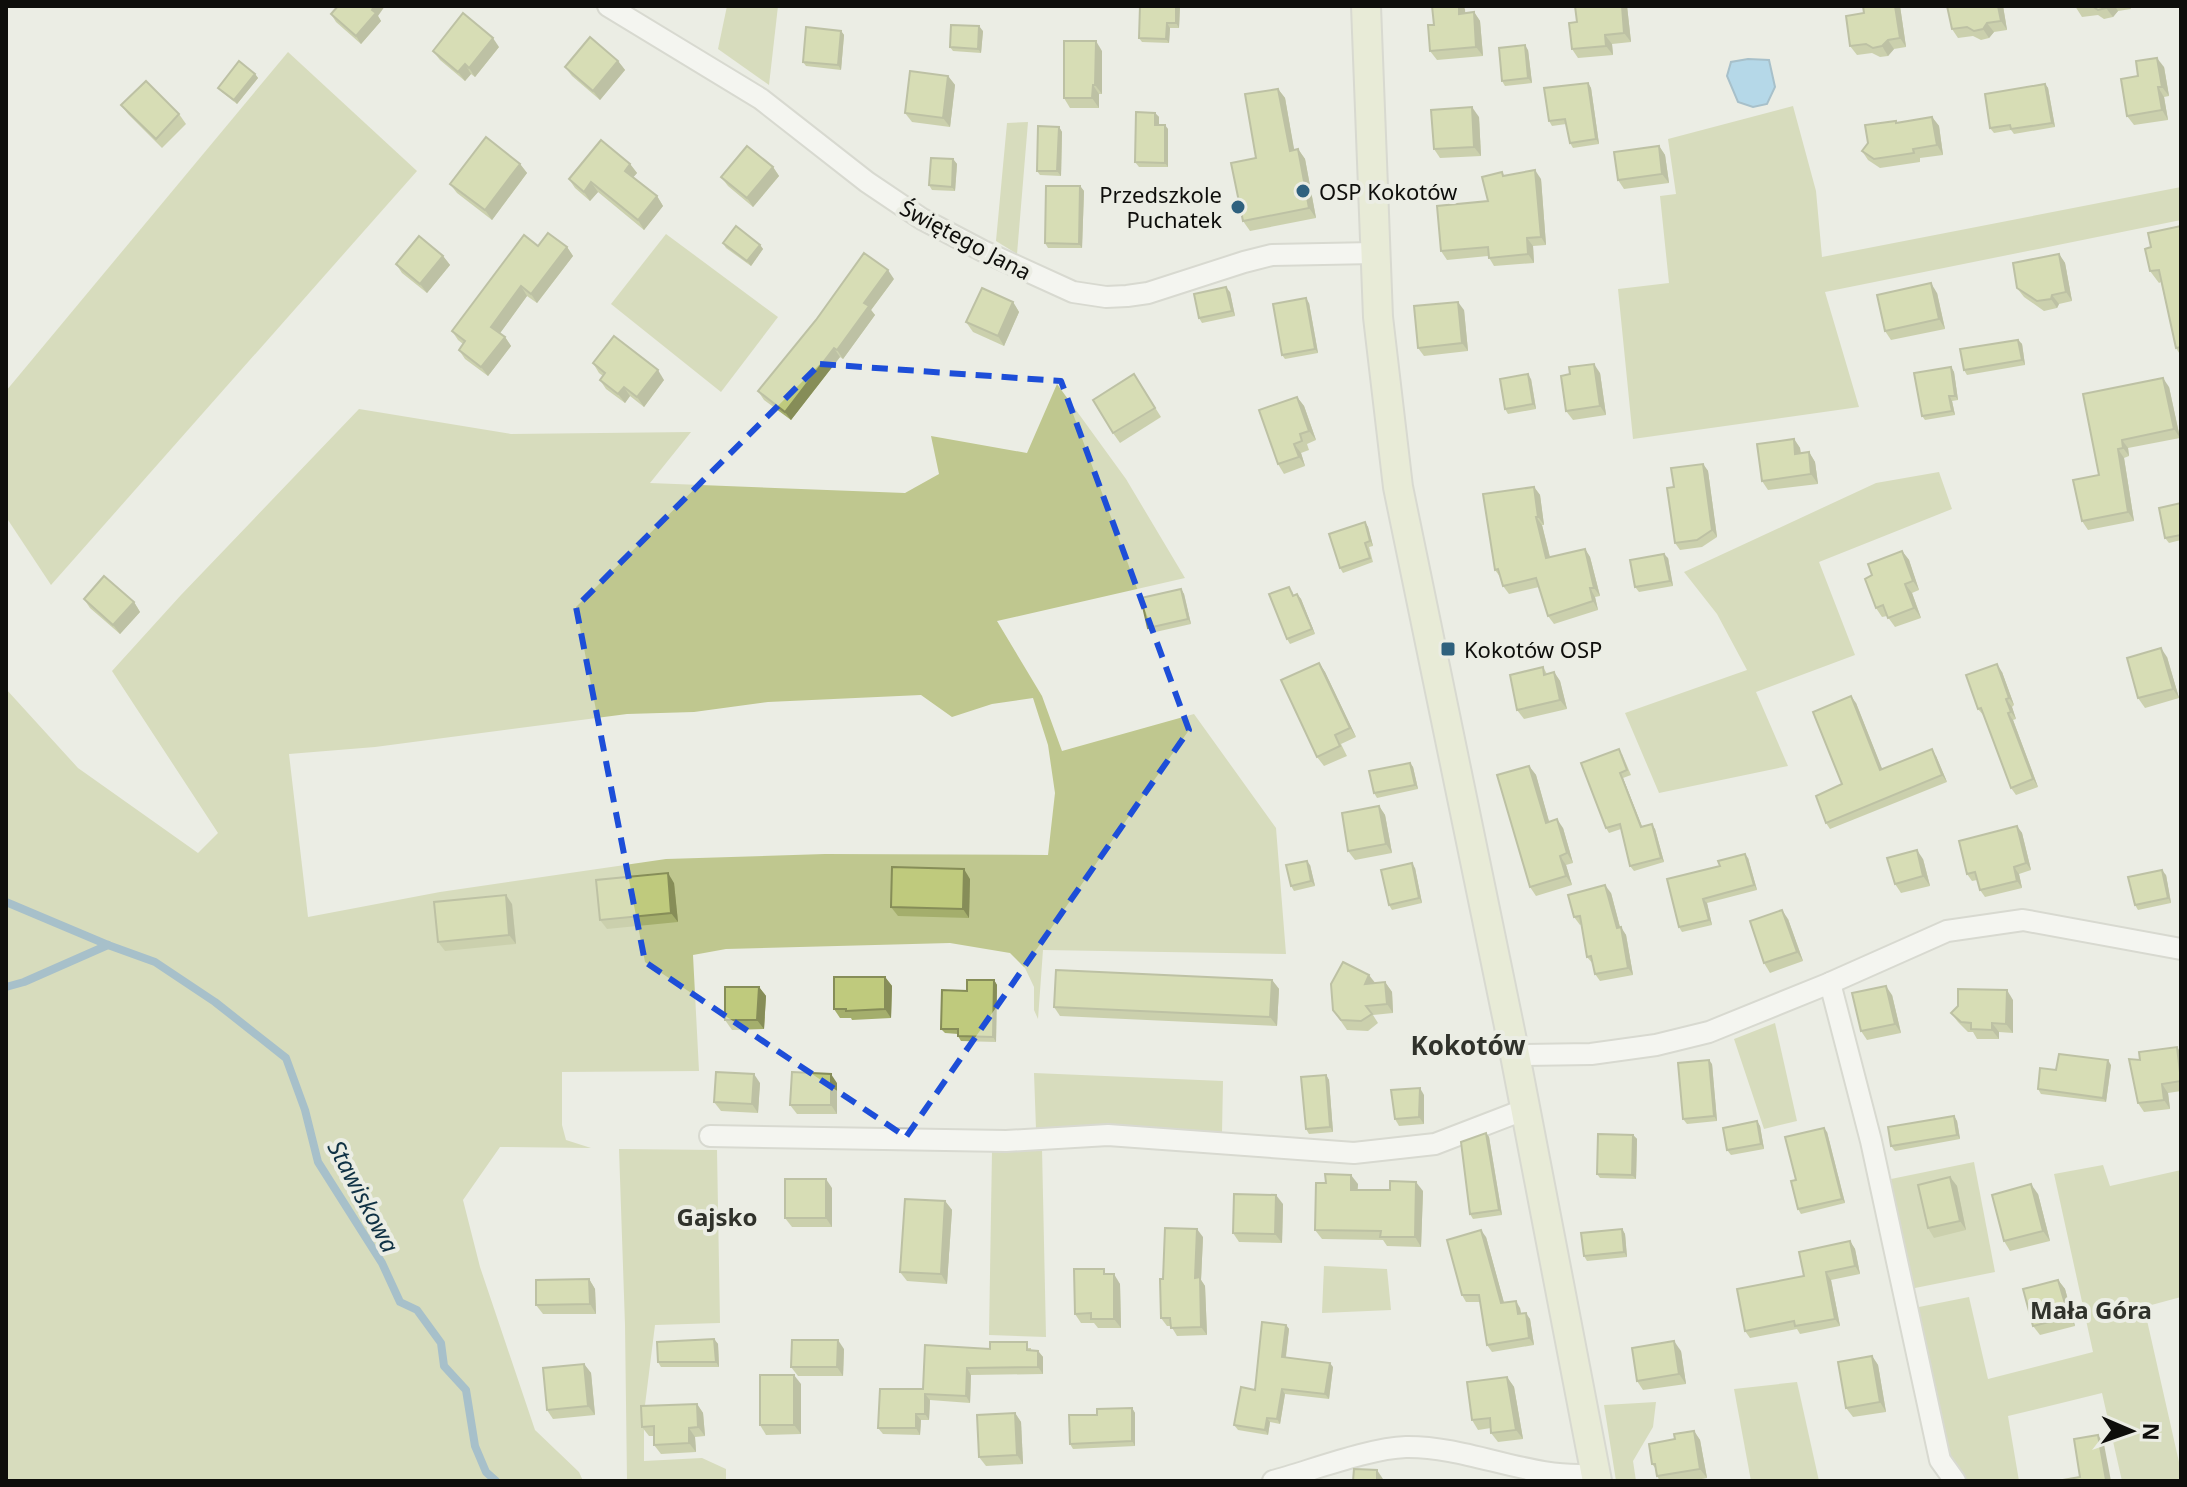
<svg xmlns="http://www.w3.org/2000/svg" width="2187" height="1487" font-family="'Noto Sans',sans-serif">
<rect width="100%" height="100%" fill="#ebede4"/>
<g fill="#bfc78f" fill-rule="evenodd">
<path d="M727,6H778L769,85L718,49Z"/>
<path d="M288,52L417,171L51,585L6,517V391Z"/>
<path d="M1793,106L1816,191L1822,257L2181,187V220L1825,292L1859,407L1633,439L1618,289L1669,283L1660,196L1676,194L1668,139Z"/>
<path d="M1028,122L1017,254L996,241L1007,123Z"/>
<path d="M666,234L778,317L721,392L611,304Z"/>
<path d="M1057,384L1126,479L1185,578L997,621L1042,696L1062,751L1194,714L1276,828L1286,954L1043,950L1038,1019L1034,1010V987L1025,968L1010,953L950,943L726,949L693,955L699,1071L562,1072V1125L566,1140L591,1148L500,1147L463,1200L480,1267L535,1430L579,1472L583,1481H6V689L78,768L198,853L218,833L112,671L181,595L359,409L511,434L691,432L650,483L905,493L939,474L931,436L1027,453ZM921,695L952,717L992,704L1033,698L1048,745L1055,793L1048,855L825,854L666,859L440,892L308,917L289,754L375,747L627,714L694,712L768,702Z"/>
<path d="M1939,472L1952,509L1819,562L1855,655L1756,692L1788,766L1659,793L1625,713L1747,670L1717,614L1684,572L1876,483Z"/>
<path d="M1775,1023L1797,1121L1764,1129L1734,1039Z"/>
<path d="M1034,1073L1223,1081L1222,1133L1123,1125L1036,1129Z"/>
<path d="M1042,1148L1046,1337L989,1335L992,1151Z"/>
<path d="M619,1149L717,1150L720,1323L655,1325L644,1413V1461L702,1458L726,1469V1481H627L625,1325Z"/>
<path d="M1974,1162L1995,1272L1910,1289L1891,1179Z"/>
<path d="M2103,1165L2110,1186L2181,1170V1297L2144,1307L2181,1471V1481H2122L2102,1393L2008,1416L2019,1481H1963L1945,1452L1914,1308L1969,1297L1988,1379L2093,1352L2054,1174Z"/>
<path d="M1324,1266L1387,1269L1391,1310L1322,1313Z"/>
<path d="M1797,1382L1819,1481H1751L1734,1389Z"/>
<path d="M1656,1402L1653,1427L1633,1461L1636,1481H1616L1604,1405Z"/>
</g>
<path fill="#74bfee" stroke="#558aaa" stroke-width="2" d="M1748,59L1769,60L1775,87L1767,104L1753,107L1738,102L1727,76L1731,62Z"/>
<g fill="none" stroke-linecap="round" stroke-linejoin="round">
<g stroke="#558aaa" stroke-width="8">
<path d="M6,902L108,945L155,962L215,1002L286,1058L305,1110L318,1162L382,1263L400,1302L417,1310L441,1343L444,1366L466,1390L475,1446L486,1472L496,1481"/>
<path d="M6,987L24,982L108,945"/>
</g>
<g stroke="#c0c2b9" stroke-width="24">
<g id="street">
<path d="M608,6L761,99L867,182L922,219L983,251L1073,292L1106,297L1127,296L1148,293L1244,262L1272,255L1374,253"/>
<path d="M1830,983L1871,1141L1940,1460L1955,1481"/>
<path d="M1515,1055L1591,1054L1656,1045L1709,1032L1830,983L1947,931L2023,920L2181,949"/>
<path d="M710,1136L1006,1141L1108,1135L1354,1153L1435,1144L1526,1109"/>
<path d="M1273,1481C1310,1471 1370,1448 1406,1447C1470,1446 1531,1481 1596,1474"/>
</g>
</g>
<g stroke="#c0c2b9" stroke-width="32">
<path id="secondary" d="M1366,6L1378,317L1398,487L1515,1055L1597,1481"/>
</g>
<use href="#street" stroke="#fff" stroke-width="20"/>
<use href="#secondary" stroke="#e5e8c7" stroke-width="28"/>
</g>
<g fill="#a4ae6c">
<path d="M1180,6L1179,28H1170L1169,43L1142,42L1139,38Z"/>
<path d="M1575,6H1627L1631,42L1612,44L1613,55L1578,58L1572,49L1577,22Z"/>
<path d="M1863,6H1900L1906,47L1894,49L1888,56L1880,57L1872,53L1857,55L1850,46L1864,13Z"/>
<path d="M2003,6L2007,30L1994,32L1989,38L1981,40L1973,36L1958,38L1952,29Z"/>
<path d="M2075,6H2130L2131,9L2118,11L2113,17L2104,19L2098,15L2082,17Z"/>
<path d="M1465,9V13L1474,12L1480,21L1483,56L1437,60L1430,51L1434,25Z"/>
<path d="M331,14L378,16L381,21L361,44L336,22Z"/>
<path d="M841,31L844,35L841,70L806,66L803,62Z"/>
<path d="M983,31L981,53L953,51L950,47Z"/>
<path d="M499,47L475,77L471,74L465,81L440,60L433,51Z"/>
<path d="M1528,50L1532,83L1505,86L1502,81Z"/>
<path d="M1102,51V94H1099V108H1070L1064,98Z"/>
<path d="M618,61L625,70L600,100L572,76L565,67Z"/>
<path d="M2164,67L2169,96L2164,97L2168,120L2134,125L2127,116L2138,76Z"/>
<path d="M255,74L258,78L237,104L222,92L218,88Z"/>
<path d="M948,76L955,85L950,127L912,122L905,113Z"/>
<path d="M1588,83L1591,88L1599,144L1573,148L1570,143L1566,124L1552,126L1549,121Z"/>
<path d="M2045,84L2048,88L2055,127L2014,134L2011,130L1994,133L1990,128Z"/>
<path d="M1278,89L1285,98L1294,150L1298,149L1305,159L1316,218L1250,231L1243,221L1256,158Z"/>
<path d="M121,105L179,114L186,124L162,148L128,114Z"/>
<path d="M1155,113L1159,117V125L1168,129V167H1139L1135,162Z"/>
<path d="M1479,117L1481,156L1440,158L1434,149Z"/>
<path d="M1932,117L1939,126L1943,155L1920,158V162L1880,168L1868,160L1862,151L1897,123Z"/>
<path d="M1059,127L1062,132L1061,176L1040,175L1037,171Z"/>
<path d="M1659,146L1665,155L1669,183L1624,189L1618,180Z"/>
<path d="M953,159L957,164L955,191L932,190L929,185Z"/>
<path d="M520,164L527,173L492,220L457,193L450,184Z"/>
<path d="M630,164L637,173L633,177L657,196L663,206L644,230L598,192L590,201L575,188L569,179Z"/>
<path d="M773,167L779,176L753,207L728,186L721,177Z"/>
<path d="M1504,175L1541,179L1546,245L1533,246L1534,263L1494,266L1488,256L1447,260L1441,251L1488,201Z"/>
<path d="M1080,186L1084,191L1082,248H1048L1045,243Z"/>
<path d="M2181,226V356L2176,348L2161,282L2159,283L2150,271L2151,247Z"/>
<path d="M723,243L760,245L763,249L751,266L726,248Z"/>
<path d="M538,246L567,247L573,256L537,303L527,296L500,333L505,337L511,346L488,376L465,359L459,350L463,344L458,340L452,331Z"/>
<path d="M2059,254L2065,263L2072,301L2059,304L2057,308L2044,311L2024,297L2017,288Z"/>
<path d="M443,256L450,265L427,293L402,273L396,264Z"/>
<path d="M894,279L871,310L875,315L843,359L840,357L791,420L764,400L758,391Z"/>
<path d="M1230,292L1235,316L1202,323L1199,318Z"/>
<path d="M1937,293L1945,329L1891,340L1885,331Z"/>
<path d="M1013,302L1019,312L1004,346L973,332L966,322Z"/>
<path d="M1309,303L1318,353L1285,359L1282,355Z"/>
<path d="M1464,310L1468,351L1424,356L1418,348Z"/>
<path d="M2018,340L2022,344L2025,365L1967,375L1964,370Z"/>
<path d="M593,363L664,380L644,407L630,396L625,403L606,389L600,380L603,376L599,373Z"/>
<path d="M1951,367L1954,372L1958,400L1952,401L1955,415L1925,420L1922,416Z"/>
<path d="M1600,373L1606,415L1573,420L1566,411L1570,374Z"/>
<path d="M1134,374L1161,417L1120,443L1113,433Z"/>
<path d="M1531,379L1536,409L1508,414L1505,409Z"/>
<path d="M2169,387L2180,438L2128,448L2129,456L2124,458L2134,521L2088,530L2082,521L2099,475L2083,394Z"/>
<path d="M1297,397L1304,406L1316,440L1307,444L1309,450L1301,453L1305,466L1284,474L1278,464Z"/>
<path d="M1794,439L1800,448L1801,454L1809,452L1815,462L1818,484L1768,490L1762,481Z"/>
<path d="M1703,464L1708,471L1717,537L1702,547L1680,550L1675,543L1674,487Z"/>
<path d="M1534,487L1540,495L1544,525H1542L1550,557L1585,549L1590,557L1600,596L1595,597L1598,610L1554,624L1548,616L1539,587L1509,594L1503,586L1501,578L1495,570Z"/>
<path d="M2181,503V540L2169,543L2165,538Z"/>
<path d="M1365,522L1368,527L1373,546L1369,547L1373,562L1343,573L1340,568Z"/>
<path d="M1902,551L1909,560L1919,590L1912,593L1921,618L1895,627L1887,616L1882,617L1876,608L1872,575Z"/>
<path d="M1668,558L1673,586L1639,592L1635,587Z"/>
<path d="M1181,589L1184,594L1191,624L1151,633L1148,628Z"/>
<path d="M1292,591L1294,596L1297,594L1301,599L1315,634L1290,644L1287,639Z"/>
<path d="M84,599L134,602L140,612L120,634L90,608Z"/>
<path d="M2167,657L2179,698L2145,708L2138,698Z"/>
<path d="M1319,663L1325,672L1356,737L1341,744L1347,756L1324,766L1317,757Z"/>
<path d="M1543,667L1547,674L1554,672L1560,681L1567,709L1524,719L1517,710Z"/>
<path d="M2002,672L2014,705L2012,707L2016,719L2013,720L2038,787L2016,795L2011,788L1984,716L1978,709Z"/>
<path d="M1856,703L1882,769L1936,756L1947,782L1830,829L1826,823L1842,784Z"/>
<path d="M1622,754L1631,775L1623,778L1642,826L1655,829L1664,862L1634,871L1630,866L1621,829L1609,833L1606,828Z"/>
<path d="M1410,763L1413,767L1418,789L1377,798L1374,793Z"/>
<path d="M1529,766L1536,775L1549,822L1563,828L1573,863L1566,865L1572,885L1536,896L1530,887Z"/>
<path d="M1379,806L1385,815L1392,853L1355,860L1348,851Z"/>
<path d="M2017,826L2022,833L2031,870L2019,874L2022,888L1985,897L1980,890L1977,880L1972,881L1967,874Z"/>
<path d="M1748,858L1757,890L1707,903L1712,925L1682,932L1679,927L1720,866Z"/>
<path d="M1923,859L1930,886L1901,893L1895,884Z"/>
<path d="M1310,865L1315,886L1294,891L1291,886Z"/>
<path d="M1415,868L1422,903L1392,910L1389,905Z"/>
<path d="M2166,875L2171,903L2138,910L2135,905Z"/>
<path d="M970,879L969,918L898,916L891,907Z"/>
<path d="M674,883L678,922L607,929L600,920Z"/>
<path d="M1611,893L1620,927L1626,935L1633,975L1600,981L1595,974L1593,964L1587,957L1582,924L1580,925L1574,917Z"/>
<path d="M512,904L516,944L445,951L438,942Z"/>
<path d="M1788,919L1803,961L1770,973L1764,963Z"/>
<path d="M885,977L892,986L891,1018L852,1020L851,1018H840L834,1009Z"/>
<path d="M994,980L997,985L996,1042L961,1041L958,1036V1034L945,1033L941,1029L967,991Z"/>
<path d="M1272,980L1279,989L1277,1026L1060,1016L1054,1007Z"/>
<path d="M1385,982L1392,992L1393,1013L1373,1015L1378,1023L1368,1031L1347,1030L1333,1010L1375,983Z"/>
<path d="M759,987L766,996L764,1029L732,1030L725,1020Z"/>
<path d="M1892,995L1901,1033L1867,1040L1861,1031Z"/>
<path d="M2013,1000V1033L1999,1032V1039H1977L1973,1032H1968L1958,1022L1951,1013Z"/>
<path d="M2181,1053V1091L2168,1093L2170,1109L2144,1112L2138,1103L2140,1060Z"/>
<path d="M1712,1064L1717,1121L1687,1124L1683,1119Z"/>
<path d="M2111,1065L2106,1102L2041,1094L2038,1089L2056,1070Z"/>
<path d="M1326,1075L1329,1080L1333,1132L1309,1134L1306,1129Z"/>
<path d="M760,1083L758,1113L721,1111L714,1102Z"/>
<path d="M837,1083V1114H797L790,1105Z"/>
<path d="M1424,1095V1124L1399,1126L1395,1119Z"/>
<path d="M1954,1116L1957,1121L1960,1139L1895,1151L1891,1146Z"/>
<path d="M1757,1121L1760,1126L1764,1149L1731,1155L1727,1150Z"/>
<path d="M1827,1132L1845,1203L1801,1214L1798,1209L1796,1180Z"/>
<path d="M1486,1133L1489,1137L1502,1215L1473,1219L1470,1214Z"/>
<path d="M1633,1135L1637,1139L1636,1179L1600,1178L1597,1174Z"/>
<path d="M1950,1177L1957,1186L1966,1230L1934,1238L1928,1228Z"/>
<path d="M1358,1184L1357,1190L1423,1191L1421,1247L1387,1246L1383,1240L1322,1239L1315,1230Z"/>
<path d="M832,1188V1227H792L785,1218Z"/>
<path d="M2038,1194L2050,1241L2010,1251L2004,1241Z"/>
<path d="M945,1201L952,1210L947,1284L907,1281L900,1272Z"/>
<path d="M1283,1204L1282,1243L1239,1242L1233,1233Z"/>
<path d="M1622,1229L1625,1234L1627,1257L1587,1261L1584,1256Z"/>
<path d="M1203,1237L1201,1280L1205,1286L1207,1335L1177,1336L1171,1326H1167L1161,1318L1163,1279Z"/>
<path d="M1486,1237L1504,1303L1520,1308L1521,1313L1530,1319L1534,1345L1492,1352L1487,1345L1480,1302H1466L1462,1295Z"/>
<path d="M1850,1241L1855,1249L1860,1274L1831,1280L1840,1326L1800,1334L1797,1329L1750,1338L1745,1331L1804,1276Z"/>
<path d="M1108,1274L1120,1284L1121,1328H1098L1094,1323H1081L1075,1314Z"/>
<path d="M589,1279L595,1289L596,1314H543L536,1305Z"/>
<path d="M2058,1280L2065,1289L2075,1326L2040,1335L2033,1326Z"/>
<path d="M1286,1325L1289,1329L1286,1357L1333,1367L1329,1399L1285,1394L1280,1424L1270,1422L1268,1435L1238,1430L1234,1425L1255,1390Z"/>
<path d="M714,1339L718,1344L719,1367H661L658,1362Z"/>
<path d="M1031,1348V1351H1038L1043,1357V1374L971,1375L970,1403L930,1400L929,1420H921L920,1435L883,1434L878,1428L923,1389L990,1349Z"/>
<path d="M844,1349L843,1376H798L791,1367Z"/>
<path d="M1681,1351L1686,1384L1643,1390L1637,1381Z"/>
<path d="M1872,1356L1878,1365L1886,1412L1853,1417L1846,1408Z"/>
<path d="M584,1364L591,1373L595,1415L553,1419L547,1410Z"/>
<path d="M1507,1377L1514,1387L1523,1439L1498,1442L1491,1433V1428L1478,1430L1472,1420Z"/>
<path d="M801,1384V1434L766,1435L760,1425Z"/>
<path d="M697,1404L703,1413L705,1436L695,1437L696,1452L661,1454L654,1445V1436H649L642,1427Z"/>
<path d="M1132,1408L1135,1413V1446L1073,1449L1070,1444L1097,1415Z"/>
<path d="M1015,1413L1021,1422L1023,1464L986,1466L979,1457Z"/>
<path d="M1694,1431L1700,1440L1707,1478L1691,1481H1660L1657,1476L1656,1469L1652,1464L1675,1439Z"/>
</g>
<g fill="#868d58">
<path d="M374,6H385L378,16L381,21L361,44L356,36Z"/>
<path d="M1176,6H1180L1179,28L1176,23Z"/>
<path d="M1459,6H1463L1465,9L1466,23L1459,14Z"/>
<path d="M1622,6H1627L1631,42L1624,33Z"/>
<path d="M1895,6H1900L1906,47L1900,38Z"/>
<path d="M1998,6H2003L2007,30L2001,21Z"/>
<path d="M2108,6H2115L2118,11L2113,17L2106,8Z"/>
<path d="M1474,12L1480,21L1483,56L1476,47Z"/>
<path d="M1167,23L1170,28L1169,43L1166,39Z"/>
<path d="M1987,23L1994,32L1989,38L1983,29Z"/>
<path d="M979,26L983,31L981,53L978,49Z"/>
<path d="M841,31L844,35L841,70L838,65Z"/>
<path d="M1605,35L1612,44L1613,55L1606,46Z"/>
<path d="M493,38L499,47L475,77L469,68Z"/>
<path d="M1888,40L1894,49L1888,56L1882,46Z"/>
<path d="M1096,41L1102,51V94L1095,85Z"/>
<path d="M1525,45L1528,50L1532,83L1528,78Z"/>
<path d="M2157,58L2164,67L2169,96L2162,87Z"/>
<path d="M618,61L625,70L600,100L593,91Z"/>
<path d="M465,64L471,74L465,81L458,72Z"/>
<path d="M255,74L258,78L237,104L234,100Z"/>
<path d="M948,76L955,85L950,127L943,118Z"/>
<path d="M1588,83L1591,88L1599,144L1596,139Z"/>
<path d="M2045,84L2048,88L2055,127L2052,123Z"/>
<path d="M1093,85L1099,94V108L1092,98Z"/>
<path d="M2158,87L2164,97L2168,120L2162,110Z"/>
<path d="M1278,89L1285,98L1296,160L1290,151Z"/>
<path d="M1472,107L1479,117L1481,156L1474,147Z"/>
<path d="M1155,113L1159,117V129L1155,125Z"/>
<path d="M1932,117L1939,126L1943,155L1937,145Z"/>
<path d="M1165,125L1168,129V167L1165,163Z"/>
<path d="M1059,127L1062,132L1061,176L1057,171Z"/>
<path d="M1659,146L1665,155L1669,183L1662,174Z"/>
<path d="M1298,149L1305,159L1316,218L1309,208Z"/>
<path d="M953,159L957,164L955,191L952,187Z"/>
<path d="M520,164L527,173L492,220L485,210Z"/>
<path d="M630,164L637,173L631,180L625,171Z"/>
<path d="M773,167L779,176L753,207L747,198Z"/>
<path d="M1535,170L1541,179L1546,245L1541,237Z"/>
<path d="M591,182L598,192L590,201L584,192Z"/>
<path d="M1080,186L1084,191L1082,248L1079,244Z"/>
<path d="M657,196L663,206L644,230L638,220Z"/>
<path d="M1527,238L1533,246L1534,263L1528,254Z"/>
<path d="M760,245L763,249L751,266L747,261Z"/>
<path d="M567,247L573,256L537,303L531,294Z"/>
<path d="M2059,254L2065,263L2072,301L2066,292Z"/>
<path d="M443,256L450,265L427,293L420,284Z"/>
<path d="M888,270L894,279L871,310L875,315L843,359L837,350L864,303Z"/>
<path d="M1931,283L1937,293L1945,329L1939,319Z"/>
<path d="M521,286L527,296L498,336L491,327Z"/>
<path d="M1226,287L1230,292L1235,316L1232,311Z"/>
<path d="M2052,295L2059,304L2057,308L2051,299Z"/>
<path d="M1306,298L1309,303L1318,353L1315,349Z"/>
<path d="M1013,302L1019,312L1004,346L998,336Z"/>
<path d="M1458,302L1464,310L1468,351L1462,343Z"/>
<path d="M505,337L511,346L488,376L481,367Z"/>
<path d="M2018,340L2022,344L2025,365L2022,360Z"/>
<path d="M834,348L840,357L791,420L785,412Z"/>
<path d="M1594,364L1600,373L1606,415L1600,406Z"/>
<path d="M1951,367L1954,372L1958,400L1955,396Z"/>
<path d="M658,370L664,380L644,407L637,397Z"/>
<path d="M1528,374L1531,379L1536,409L1533,404Z"/>
<path d="M2163,378L2169,387L2180,438L2174,429Z"/>
<path d="M624,387L630,396L625,403L618,394Z"/>
<path d="M1949,396L1952,401L1955,415L1952,411Z"/>
<path d="M1297,397L1304,406L1316,440L1309,431Z"/>
<path d="M1794,439L1800,448L1802,463L1795,454Z"/>
<path d="M2122,440L2128,448L2129,456L2123,448Z"/>
<path d="M1294,444L1301,453L1305,466L1299,457Z"/>
<path d="M2118,449L2124,458L2134,521L2128,512Z"/>
<path d="M1809,452L1815,462L1818,484L1811,474Z"/>
<path d="M1703,464L1708,471L1717,537L1712,530Z"/>
<path d="M1534,487L1540,495L1544,525L1538,517Z"/>
<path d="M1536,517L1542,525L1552,566L1546,558Z"/>
<path d="M1365,522L1368,527L1373,546L1370,541Z"/>
<path d="M1585,549L1590,557L1600,596L1594,588Z"/>
<path d="M1902,551L1909,560L1919,590L1913,581Z"/>
<path d="M1664,554L1668,558L1673,586L1670,581Z"/>
<path d="M1905,584L1912,593L1921,618L1914,608Z"/>
<path d="M1590,588L1595,597L1598,610L1593,601Z"/>
<path d="M1181,589L1184,594L1191,624L1188,619Z"/>
<path d="M1297,594L1301,599L1315,634L1312,629Z"/>
<path d="M134,602L140,612L120,634L113,625Z"/>
<path d="M2161,648L2167,657L2179,698L2173,689Z"/>
<path d="M1319,663L1325,672L1356,737L1350,728Z"/>
<path d="M1997,664L2002,672L2014,705L2009,698Z"/>
<path d="M1554,672L1560,681L1567,709L1560,700Z"/>
<path d="M1851,696L1856,703L1885,776L1880,770Z"/>
<path d="M2006,699L2012,707L2016,719L2011,712Z"/>
<path d="M2008,713L2013,720L2038,787L2033,779Z"/>
<path d="M1932,749L1936,756L1947,782L1942,775Z"/>
<path d="M1410,763L1413,767L1418,789L1415,785Z"/>
<path d="M1529,766L1536,775L1552,832L1546,823Z"/>
<path d="M1620,773L1623,778L1644,832L1641,827Z"/>
<path d="M1379,806L1385,815L1392,853L1386,844Z"/>
<path d="M1557,819L1563,828L1573,863L1567,853Z"/>
<path d="M1652,824L1655,829L1664,862L1661,858Z"/>
<path d="M2017,826L2022,833L2031,870L2026,863Z"/>
<path d="M1917,850L1923,859L1930,886L1923,876Z"/>
<path d="M1745,854L1748,858L1757,890L1754,885Z"/>
<path d="M1560,856L1566,865L1572,885L1566,876Z"/>
<path d="M1307,861L1310,865L1315,886L1311,881Z"/>
<path d="M1412,863L1415,868L1422,903L1419,898Z"/>
<path d="M2014,867L2019,874L2022,888L2017,881Z"/>
<path d="M964,869L970,879L969,918L963,909Z"/>
<path d="M2162,870L2166,875L2171,903L2168,898Z"/>
<path d="M668,873L674,883L678,922L671,913Z"/>
<path d="M1605,885L1611,893L1622,935L1617,928Z"/>
<path d="M506,895L512,904L516,944L509,935Z"/>
<path d="M1703,899L1707,903L1712,925L1709,920Z"/>
<path d="M1782,910L1788,919L1803,961L1797,952Z"/>
<path d="M1621,927L1626,935L1633,975L1628,968Z"/>
<path d="M1369,975L1376,984H1365Z"/>
<path d="M885,977L892,986L891,1018L885,1009Z"/>
<path d="M994,980L997,985L996,1042L993,1037Z"/>
<path d="M1272,980L1279,989L1277,1026L1270,1017Z"/>
<path d="M1385,982L1392,992L1393,1013L1387,1004Z"/>
<path d="M1886,986L1892,995L1901,1033L1895,1024Z"/>
<path d="M759,987L766,996L764,1029L757,1020Z"/>
<path d="M2007,990L2013,1000V1033L2006,1024Z"/>
<path d="M1992,1023L1999,1032V1039L1992,1030Z"/>
<path d="M2177,1047L2181,1053V1078Z"/>
<path d="M1709,1060L1712,1064L1717,1121L1714,1116Z"/>
<path d="M2108,1060L2111,1065L2106,1102L2103,1098Z"/>
<path d="M754,1074L760,1083L758,1113L752,1104Z"/>
<path d="M831,1074L837,1083V1114L831,1105Z"/>
<path d="M1326,1075L1329,1080L1333,1132L1330,1127Z"/>
<path d="M2162,1084L2168,1093L2170,1109L2164,1100Z"/>
<path d="M1420,1088L1424,1095V1124L1419,1117Z"/>
<path d="M1954,1116L1957,1121L1960,1139L1957,1135Z"/>
<path d="M1757,1121L1760,1126L1764,1149L1761,1144Z"/>
<path d="M1824,1128L1827,1132L1845,1203L1842,1199Z"/>
<path d="M1486,1133L1489,1137L1502,1215L1499,1210Z"/>
<path d="M1633,1135L1637,1139L1636,1179L1632,1175Z"/>
<path d="M1351,1175L1358,1184L1357,1199L1351,1190Z"/>
<path d="M1950,1177L1957,1186L1966,1230L1960,1221Z"/>
<path d="M826,1179L832,1188V1227L826,1218Z"/>
<path d="M1416,1182L1423,1191L1421,1247L1415,1237Z"/>
<path d="M2031,1184L2038,1194L2050,1241L2043,1231Z"/>
<path d="M1276,1195L1283,1204L1282,1243L1275,1234Z"/>
<path d="M945,1201L952,1210L947,1284L941,1274Z"/>
<path d="M1197,1229L1203,1237L1201,1280L1205,1286L1207,1335L1201,1327L1195,1278Z"/>
<path d="M1622,1229L1625,1234L1627,1257L1624,1252Z"/>
<path d="M1481,1230L1486,1237L1506,1310L1501,1303Z"/>
<path d="M1850,1241L1855,1249L1860,1274L1855,1266Z"/>
<path d="M1826,1272L1831,1280L1840,1326L1835,1319Z"/>
<path d="M1114,1274L1120,1284L1121,1328L1114,1319Z"/>
<path d="M589,1279L595,1289L596,1314L590,1304Z"/>
<path d="M2058,1280L2065,1289L2075,1326L2069,1317Z"/>
<path d="M1516,1301L1520,1308L1522,1320L1518,1314Z"/>
<path d="M1526,1313L1530,1319L1534,1345L1529,1338Z"/>
<path d="M1286,1325L1289,1329L1285,1362L1282,1357Z"/>
<path d="M714,1339L718,1344L719,1367L716,1362Z"/>
<path d="M838,1340L844,1349L843,1376L837,1367Z"/>
<path d="M1674,1341L1681,1351L1686,1384L1679,1374Z"/>
<path d="M1038,1351L1043,1357V1374L1038,1367Z"/>
<path d="M1872,1356L1878,1365L1886,1412L1880,1402Z"/>
<path d="M1330,1363L1333,1367L1329,1399L1325,1394Z"/>
<path d="M584,1364L591,1373L595,1415L588,1406Z"/>
<path d="M967,1368L971,1375L970,1403L966,1396Z"/>
<path d="M794,1375L801,1384V1434L794,1425Z"/>
<path d="M1507,1377L1514,1387L1523,1439L1516,1430Z"/>
<path d="M1282,1389L1285,1394L1280,1424L1277,1419Z"/>
<path d="M925,1394L930,1400L929,1420L925,1414Z"/>
<path d="M697,1404L703,1413L705,1436L698,1427Z"/>
<path d="M1132,1408L1135,1413V1446L1132,1441Z"/>
<path d="M1015,1413L1021,1422L1023,1464L1017,1455Z"/>
<path d="M916,1414L921,1420L920,1435L916,1428Z"/>
<path d="M1267,1418L1270,1422L1268,1435L1265,1430Z"/>
<path d="M689,1428L695,1437L696,1452L689,1443Z"/>
<path d="M1694,1431L1700,1440L1707,1478L1700,1469Z"/>
<path d="M2098,1435L2104,1444L2111,1481H2106Z"/>
<path d="M1377,1470L1383,1479V1481H1377Z"/>
</g>
<g fill="#bfca7d" stroke="#868d58" stroke-width="2">
<path d="M338,6H374L372,10L376,13L356,36L331,14Z"/>
<path d="M1140,6H1176V23H1167L1166,39L1139,38Z"/>
<path d="M1432,6H1459V14L1474,12L1476,47L1430,51L1428,25H1434Z"/>
<path d="M1575,6H1622L1624,33L1605,35L1606,46L1572,49L1569,23L1577,22Z"/>
<path d="M1863,6H1895L1900,38L1888,40L1882,46L1873,48L1866,44L1850,46L1846,16L1864,13Z"/>
<path d="M1947,6H1998L2001,21L1987,23L1983,29L1974,31L1967,27L1952,29Z"/>
<path d="M2092,6H2108L2106,8L2098,10Z"/>
<path d="M463,13L493,38L469,68L465,64L458,72L433,51Z"/>
<path d="M951,25L979,26L978,49L950,47Z"/>
<path d="M806,27L841,31L838,65L803,62Z"/>
<path d="M590,37L618,61L593,91L565,67Z"/>
<path d="M1064,41H1096L1095,85H1093L1092,98H1064Z"/>
<path d="M1525,45L1528,78L1502,81L1499,48Z"/>
<path d="M2157,58L2162,87H2158L2162,110L2127,116L2121,79L2138,76L2136,61Z"/>
<path d="M239,61L255,74L234,100L218,88Z"/>
<path d="M910,71L948,76L943,118L905,113Z"/>
<path d="M146,81L179,114L156,139L121,105Z"/>
<path d="M1588,83L1596,139L1570,143L1565,119L1549,121L1544,88Z"/>
<path d="M2045,84L2052,123L2011,129L2010,125L1990,128L1985,94Z"/>
<path d="M1278,89L1290,151L1298,149L1309,208L1243,221L1231,163L1256,158L1245,94Z"/>
<path d="M1472,107L1474,147L1434,149L1431,110Z"/>
<path d="M1136,112L1155,113V125H1165V163L1135,162Z"/>
<path d="M1932,117L1937,145L1913,149L1914,153L1874,159L1862,151L1868,143L1865,125L1896,121V123Z"/>
<path d="M1038,126L1059,127L1057,171H1037Z"/>
<path d="M486,137L520,164L485,210L450,184Z"/>
<path d="M601,140L630,164L625,171L657,196L638,220L591,182L584,192L569,179Z"/>
<path d="M747,146L773,167L747,198L721,177Z"/>
<path d="M1659,146L1662,174L1618,180L1614,152Z"/>
<path d="M931,158L953,159L952,187L929,185Z"/>
<path d="M1535,170L1541,237L1527,238L1528,254L1489,258L1488,247L1441,251L1437,206L1488,201L1482,177L1502,172L1503,176Z"/>
<path d="M1046,186H1080L1079,244L1045,243Z"/>
<path d="M736,226L760,245L747,261L723,243Z"/>
<path d="M2181,226V347L2176,348L2159,270L2150,271L2145,249L2151,247L2148,233Z"/>
<path d="M548,233L567,247L531,294L521,286L491,327L505,337L481,367L459,350L465,341L452,331L524,235L538,246Z"/>
<path d="M419,236L443,256L420,284L396,264Z"/>
<path d="M864,253L888,270L864,303L869,306L837,350L834,348L785,412L758,391L816,320Z"/>
<path d="M2059,254L2066,292L2052,295L2051,299L2037,301L2017,288L2013,263Z"/>
<path d="M1931,283L1939,319L1885,331L1877,295Z"/>
<path d="M1226,287L1232,311L1199,318L1194,294Z"/>
<path d="M982,288L1013,302L998,336L966,322Z"/>
<path d="M1306,298L1315,349L1282,355L1273,304Z"/>
<path d="M1458,302L1462,343L1418,348L1414,306Z"/>
<path d="M614,336L658,370L637,397L624,387L618,394L600,380L605,373L593,363Z"/>
<path d="M2018,340L2022,360L1964,370L1960,349Z"/>
<path d="M1594,364L1600,406L1566,411L1561,376L1570,374L1569,367Z"/>
<path d="M1951,367L1955,396H1949L1952,411L1922,416L1914,373Z"/>
<path d="M1134,374L1155,408L1113,433L1093,400Z"/>
<path d="M1528,374L1533,404L1505,409L1500,379Z"/>
<path d="M2163,378L2174,429L2122,440L2123,448L2118,449L2128,512L2082,521L2073,480L2099,475L2083,394Z"/>
<path d="M1297,397L1309,431L1300,434L1302,441L1294,444L1299,457L1278,464L1259,410Z"/>
<path d="M1794,439L1795,454L1809,452L1811,474L1762,481L1757,444Z"/>
<path d="M1703,464L1712,530L1697,540L1675,543L1667,488L1674,487L1671,468Z"/>
<path d="M1534,487L1538,517H1536L1546,558L1585,549L1594,588H1590L1593,601L1548,616L1536,578L1503,586L1498,569L1495,570L1483,494Z"/>
<path d="M2181,503V535L2165,538L2159,508Z"/>
<path d="M1365,522L1370,541L1365,543L1370,558L1340,568L1329,534Z"/>
<path d="M1902,551L1913,581L1905,584L1914,608L1888,618L1883,605L1876,608L1865,579L1872,575L1868,564Z"/>
<path d="M1664,554L1670,581L1635,587L1630,560Z"/>
<path d="M104,576L134,602L113,625L84,599Z"/>
<path d="M1289,587L1293,596L1297,594L1312,629L1287,639L1269,594Z"/>
<path d="M1181,589L1188,619L1148,628L1141,598Z"/>
<path d="M2161,648L2173,689L2138,698L2127,658Z"/>
<path d="M1319,663L1350,728L1335,735L1340,746L1317,757L1281,680Z"/>
<path d="M1997,664L2009,698L2006,699L2011,712L2008,713L2033,779L2011,788L1981,708L1978,709L1966,675Z"/>
<path d="M1543,667L1544,675L1554,672L1560,700L1517,710L1510,675Z"/>
<path d="M1851,696L1880,770L1932,749L1942,775L1826,823L1816,796L1842,784L1813,712Z"/>
<path d="M1619,749L1627,770L1620,773L1622,778L1641,827L1652,824L1661,858L1630,866L1620,824L1606,828L1581,763Z"/>
<path d="M1410,763L1415,785L1374,793L1369,771Z"/>
<path d="M1529,766L1546,823L1557,819L1567,853L1560,856L1566,876L1530,887L1497,775Z"/>
<path d="M1379,806L1386,844L1348,851L1342,813Z"/>
<path d="M2017,826L2026,863L2014,867L2017,881L1980,890L1975,872L1967,874L1959,841Z"/>
<path d="M1917,850L1923,876L1895,884L1887,858Z"/>
<path d="M1745,854L1754,885L1703,899L1709,920L1679,927L1667,879L1720,866L1718,861Z"/>
<path d="M1307,861L1311,881L1291,886L1286,865Z"/>
<path d="M1412,863L1419,898L1389,905L1381,870Z"/>
<path d="M892,867L964,869L963,909L891,907Z"/>
<path d="M2162,870L2168,898L2135,905L2128,877Z"/>
<path d="M668,873L671,913L600,920L596,880Z"/>
<path d="M1605,885L1617,928L1621,927L1628,968L1595,974L1591,956L1587,957L1580,916L1574,917L1568,895Z"/>
<path d="M506,895L509,935L438,942L434,902Z"/>
<path d="M1782,910L1797,952L1764,963L1750,921Z"/>
<path d="M1343,962L1369,975L1365,984L1385,982L1387,1004L1366,1006L1372,1014L1361,1021L1341,1020L1333,1010L1331,984Z"/>
<path d="M1056,970L1272,980L1270,1017L1054,1007Z"/>
<path d="M834,977H885V1009L846,1011V1009H834Z"/>
<path d="M967,980H994L993,1037L958,1036V1029H941L942,990L967,991Z"/>
<path d="M1886,986L1895,1024L1861,1031L1852,993Z"/>
<path d="M725,987H759L757,1020H725Z"/>
<path d="M1958,989L2007,990L2006,1024L1992,1023V1030L1971,1029V1023L1961,1022L1951,1013L1958,1006Z"/>
<path d="M2177,1047L2181,1081L2162,1084L2164,1100L2138,1103L2129,1059L2140,1060L2139,1052Z"/>
<path d="M2059,1054L2108,1060L2103,1098L2038,1089L2040,1068L2056,1070Z"/>
<path d="M1709,1060L1714,1116L1683,1119L1678,1063Z"/>
<path d="M716,1072L754,1074L752,1104L714,1102Z"/>
<path d="M792,1072L831,1074V1105H790Z"/>
<path d="M1326,1075L1330,1127L1306,1129L1301,1077Z"/>
<path d="M1420,1088L1419,1117L1395,1119L1391,1090Z"/>
<path d="M1954,1116L1957,1135L1891,1146L1888,1127Z"/>
<path d="M1757,1121L1761,1144L1727,1150L1723,1128Z"/>
<path d="M1824,1128L1842,1199L1798,1209L1791,1181L1796,1180L1785,1137Z"/>
<path d="M1486,1133L1499,1210L1470,1214L1461,1142Z"/>
<path d="M1598,1134L1633,1135L1632,1175L1597,1174Z"/>
<path d="M1325,1174L1351,1175V1190H1390V1181L1416,1182L1415,1237H1380L1381,1231L1315,1230L1316,1183H1326Z"/>
<path d="M1950,1177L1960,1221L1928,1228L1918,1185Z"/>
<rect x="785" y="1179" width="41" height="39"/>
<path d="M2031,1184L2043,1231L2004,1241L1992,1195Z"/>
<path d="M1234,1194L1276,1195L1275,1234L1233,1233Z"/>
<path d="M905,1199L945,1201L941,1274L900,1272Z"/>
<path d="M1165,1228L1197,1229L1195,1278L1200,1277L1201,1327L1171,1328L1170,1318H1161L1160,1279H1163Z"/>
<path d="M1622,1229L1624,1252L1584,1256L1581,1233Z"/>
<path d="M1481,1230L1501,1303L1516,1301L1518,1314L1526,1313L1529,1338L1487,1345L1479,1295H1462L1447,1240Z"/>
<path d="M1850,1241L1855,1266L1826,1272L1835,1319L1795,1326L1794,1321L1745,1331L1737,1289L1804,1276L1799,1252Z"/>
<path d="M1074,1269H1104V1274H1114V1319H1091V1313L1075,1314Z"/>
<path d="M589,1279L590,1304L536,1305V1280Z"/>
<path d="M2058,1280L2069,1317L2033,1326L2023,1289Z"/>
<path d="M1262,1322L1286,1325L1282,1357L1330,1363L1325,1394L1282,1389L1277,1419L1267,1418L1265,1430L1234,1425L1241,1387L1255,1390Z"/>
<path d="M714,1339L716,1362H658L657,1342Z"/>
<path d="M792,1340H838L837,1367H791Z"/>
<path d="M1674,1341L1679,1374L1637,1381L1632,1348Z"/>
<path d="M990,1342H1027V1350L1038,1351V1367L967,1368L966,1396L925,1394V1414H916V1428H878L880,1389H923L925,1345L990,1349Z"/>
<path d="M1872,1356L1880,1402L1846,1408L1838,1362Z"/>
<path d="M584,1364L588,1406L547,1410L543,1368Z"/>
<rect x="760" y="1375" width="34" height="50"/>
<path d="M1507,1377L1516,1430L1491,1433L1490,1418L1472,1420L1467,1382Z"/>
<path d="M697,1404L698,1427L689,1428V1443L654,1445V1426L642,1427L641,1406Z"/>
<path d="M1132,1408V1441L1070,1444L1069,1415H1097V1409Z"/>
<path d="M1015,1413L1017,1455L979,1457L977,1415Z"/>
<path d="M1694,1431L1700,1469L1657,1476L1655,1464H1652L1649,1444L1675,1439L1674,1434Z"/>
<path d="M2098,1435L2106,1480L2057,1481L2080,1477L2074,1439Z"/>
<path d="M1354,1469L1377,1470V1481H1353Z"/>
</g>
<path d="M0 0H2187V1487H0ZM820,364L1061,381L1189,730L906,1137L645,962L576,607Z" fill="#ebede4" fill-opacity=".55" fill-rule="evenodd"/>
<path fill="none" stroke="#1d4ed8" stroke-width="6" stroke-dasharray="16 10" stroke-linejoin="round" d="M820,364L1061,381L1189,730L906,1137L645,962L576,607Z"/>
<g fill="#2f617e" stroke="#ebede4" stroke-width="3">
<circle cx="1303" cy="191" r="8"/>
<circle cx="1238" cy="207" r="8"/>
<rect x="1440" y="641" width="16" height="16" rx="4"/>
</g>
<g text-anchor="middle" dominant-baseline="central" stroke-width="8" stroke-linejoin="round" paint-order="stroke">
<g font-size="22" fill="#0e0e0b" stroke="#ebede4" text-anchor="start">
<text x="1319" y="191">OSP Kokotów</text>
<text x="1222" y="194" text-anchor="end">Przedszkole<tspan x="1222" dy="25">Puchatek</tspan></text>
<text x="1464" y="649">Kokotów OSP</text>
</g>
<g font-size="22" fill="#0e0e0b" stroke="#ebede4">
<text transform="translate(966 239) rotate(28)">Świętego Jana</text>
</g>
<g font-size="24" font-style="italic" fill="#0f3144" stroke="#ebede4">
<text transform="translate(364 1196) rotate(62)">Stawiskowa</text>
</g>
<g font-size="24" font-weight="bold" fill="#30322b" stroke="#ebede4">
<text x="717" y="1216">Gajsko</text>
<text x="2091" y="1309">Mała Góra</text>
</g>
<g font-size="26" font-weight="bold" fill="#30322b" stroke="#ebede4">
<text x="1468" y="1045">Kokotów</text>
</g>
</g>
<rect width="2187" height="1487" fill="none" stroke="#0e0e0b" stroke-width="16"/>
<g transform="translate(2131 1431) rotate(92)" stroke="#ebede4" stroke-width="6" paint-order="stroke">
<path d="M0-6L14 30L0 20L-14 30Z" fill="#0e0e0b"/>
<text y="-12" font-size="22" font-weight="bold" text-anchor="middle" fill="#0e0e0b">N</text>
</g>
</svg>
